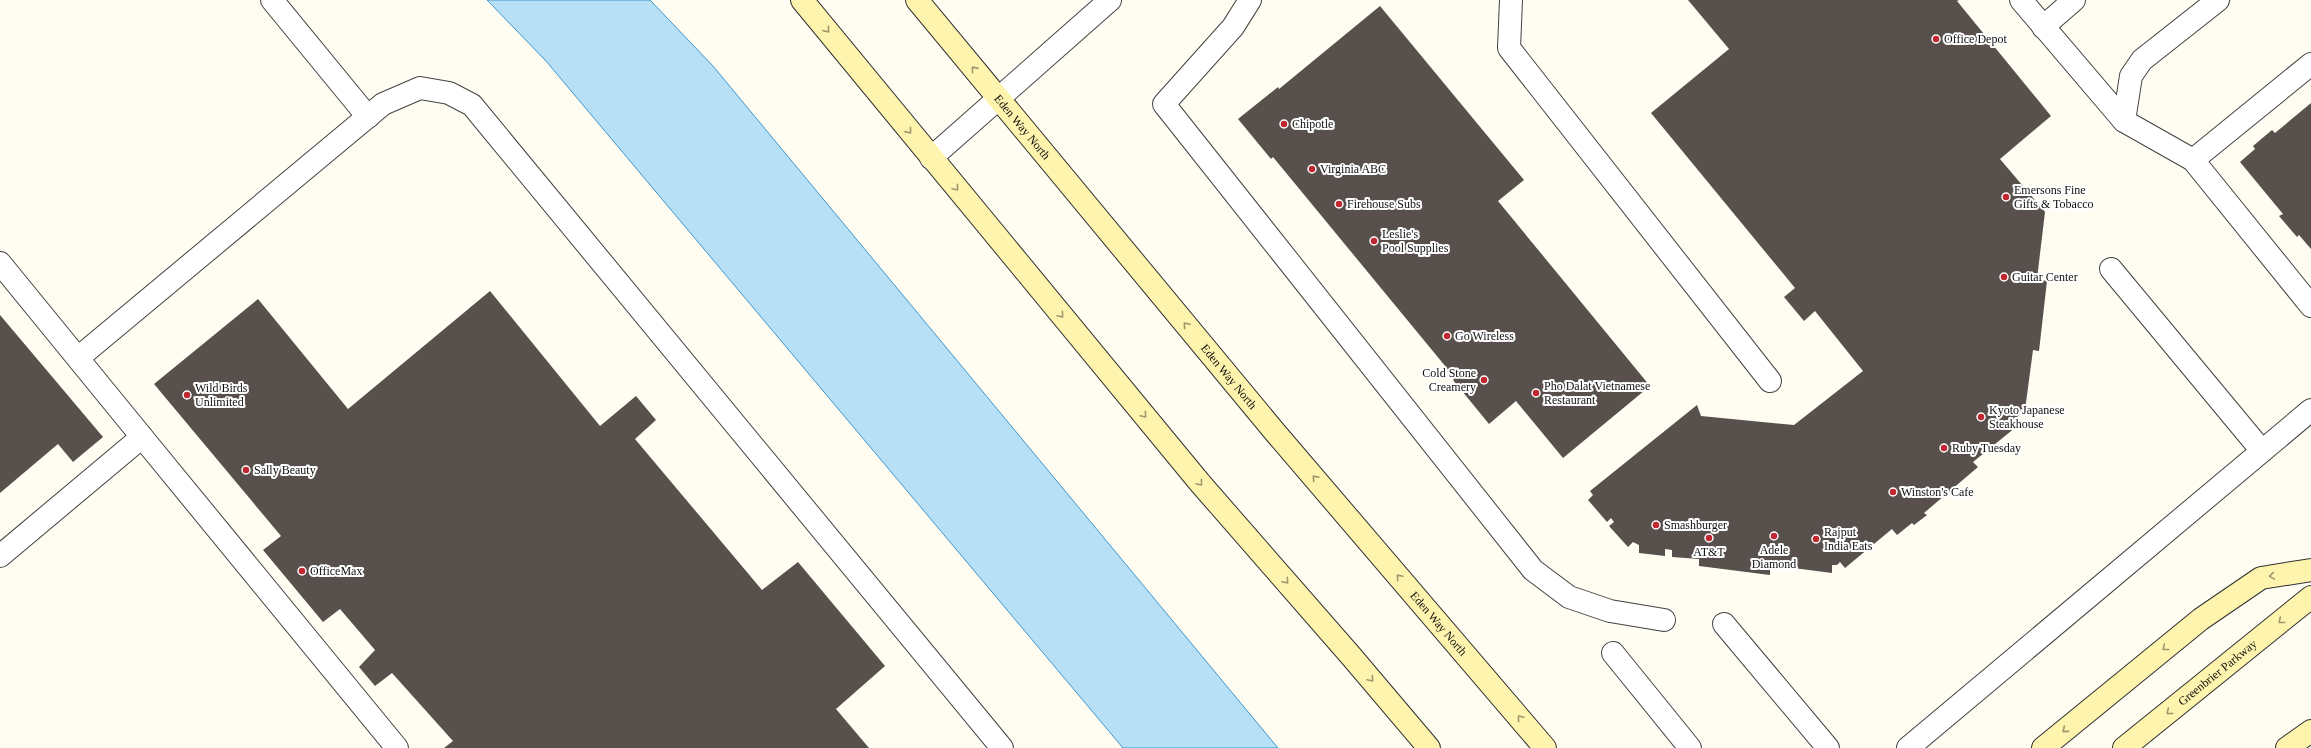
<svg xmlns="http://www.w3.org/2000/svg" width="2311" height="748" font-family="'Times New Roman',serif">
<rect width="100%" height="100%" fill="#fffcf2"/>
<path fill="#b7dff6" stroke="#3e96cc" d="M487,0H650L713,66L1278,748H1123L546,61Z"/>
<g fill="#58504c">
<path d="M1688,0H1959L1957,1L2051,116L2000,159L2045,212L2037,279L2047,281L2039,351L2033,350L2025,410L2021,409L2020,414L2017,417L2021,423L1973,462L1978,467L1924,513L1927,515L1914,525L1912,523L1897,535L1892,529L1845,568L1840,562L1837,565H1832V573L1770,565V575L1699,566V559L1672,557V550L1665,549V556L1639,553V545L1633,542L1628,547L1609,526L1614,522L1611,518L1607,522L1588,500L1593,495L1590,491L1697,405L1701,416L1794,425L1863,371L1815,311L1804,321L1784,297L1795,288L1651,113L1729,49Z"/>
<path d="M1380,6L1524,180L1498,201L1650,386L1563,458L1516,401L1489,424L1453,380L1455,378L1273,157L1271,159L1238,119L1278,87L1279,89Z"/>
<path d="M2311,103V249L2299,235L2297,237L2279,216L2283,214L2240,162L2255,149L2253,146L2272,130L2275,133Z"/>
<path d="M490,291L600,426L636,396L656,420L635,439L762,590L798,562L885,666L836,709L869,748H444L453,741L392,673L375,686L359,667L375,650L340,609L323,622L263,550L281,536L154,384L258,299L348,409Z"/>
<path d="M0,315L103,437L73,462L58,444L0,493Z"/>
</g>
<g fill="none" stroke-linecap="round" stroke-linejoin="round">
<g stroke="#424242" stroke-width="24">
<g id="lane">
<path d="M272,0L368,117"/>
<path d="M1250,0L1233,27L1164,104L1533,570L1569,597L1610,611L1664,620"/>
<path d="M1511,0L1509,48L1770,381"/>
<path d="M2021,0L2124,121L2193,160L2311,306"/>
<path d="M2043,27L2074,0"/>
<path d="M2124,121L2131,76L2142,60L2218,0"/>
<path d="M931,158L1110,0"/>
<path d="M2193,160L2311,64"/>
<path d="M2111,269L2262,451"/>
<path d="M78,358L383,104L420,88L449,93L472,105L1002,748"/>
<path d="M0,556L142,437L397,748"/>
<path d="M1724,624L1828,748"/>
<path d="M1613,653L1690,748"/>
<path d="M1908,748L2311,410"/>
</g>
</g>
<g stroke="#424242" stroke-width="24">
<path id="street" d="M0,263L142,437"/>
</g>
<g stroke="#313131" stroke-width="24">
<g id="secondary">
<path d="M802,0L1200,483L1351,656L1429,748"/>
<path id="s1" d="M917,0L1274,431L1545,748"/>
<path d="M2043,748L2201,619L2261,578L2311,570"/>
<path id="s2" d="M2124,748L2311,597"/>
<path d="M2287,748L2311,731"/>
</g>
</g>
<use href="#lane" stroke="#fff" stroke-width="22"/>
<use href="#street" stroke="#fff" stroke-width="22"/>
<use href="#secondary" stroke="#fef4ae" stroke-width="22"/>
</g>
<defs><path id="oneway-chevron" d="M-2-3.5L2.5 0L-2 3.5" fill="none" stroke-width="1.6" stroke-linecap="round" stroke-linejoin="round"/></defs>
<g stroke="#9e986e">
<use href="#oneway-chevron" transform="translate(827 30) rotate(51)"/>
<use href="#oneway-chevron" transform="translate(974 69) rotate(-129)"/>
<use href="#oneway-chevron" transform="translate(909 131) rotate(51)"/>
<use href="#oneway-chevron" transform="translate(956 188) rotate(50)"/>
<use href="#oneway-chevron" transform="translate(1061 315) rotate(50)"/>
<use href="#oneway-chevron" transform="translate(1186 325) rotate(-130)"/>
<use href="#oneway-chevron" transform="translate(1144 415) rotate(50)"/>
<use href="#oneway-chevron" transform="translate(1315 478) rotate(-131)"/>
<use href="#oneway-chevron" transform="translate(1200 483) rotate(50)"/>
<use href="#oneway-chevron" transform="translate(2272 576) rotate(171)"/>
<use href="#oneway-chevron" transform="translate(1399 577) rotate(-131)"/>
<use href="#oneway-chevron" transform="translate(1286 581) rotate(49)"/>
<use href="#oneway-chevron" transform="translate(2281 621) rotate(141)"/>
<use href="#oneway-chevron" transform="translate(2165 648) rotate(141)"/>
<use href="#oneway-chevron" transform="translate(1371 679) rotate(50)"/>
<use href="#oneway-chevron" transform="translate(2169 712) rotate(141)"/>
<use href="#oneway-chevron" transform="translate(1520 718) rotate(-130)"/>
<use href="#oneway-chevron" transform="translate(2065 730) rotate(140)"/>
</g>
<g fill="#bf2831" stroke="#fff" stroke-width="1.5">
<circle cx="1936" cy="39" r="4"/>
<circle cx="1284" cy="124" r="4"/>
<circle cx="1312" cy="169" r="4"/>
<circle cx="2006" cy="197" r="4"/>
<circle cx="1339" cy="204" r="4"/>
<circle cx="1374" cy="241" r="4"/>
<circle cx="2004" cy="277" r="4"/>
<circle cx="1447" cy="336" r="4"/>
<circle cx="1484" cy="380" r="4"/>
<circle cx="1536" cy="393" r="4"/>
<circle cx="187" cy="395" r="4"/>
<circle cx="1981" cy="417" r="4"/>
<circle cx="1944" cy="448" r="4"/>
<circle cx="246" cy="470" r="4"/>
<circle cx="1893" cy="492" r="4"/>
<circle cx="1656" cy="525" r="4"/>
<circle cx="1774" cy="536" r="4"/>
<circle cx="1709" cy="538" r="4"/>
<circle cx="1816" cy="539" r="4"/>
<circle cx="302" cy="571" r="4"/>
</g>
<g text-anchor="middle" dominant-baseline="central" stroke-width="4" stroke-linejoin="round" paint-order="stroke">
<g font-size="12" fill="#0f0f0f" stroke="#fff" text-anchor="start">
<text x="1944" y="39">Office Depot</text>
<text x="1292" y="124">Chipotle</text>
<text x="1320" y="169">Virginia ABC</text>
<text x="2014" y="190">Emersons Fine<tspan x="2014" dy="14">Gifts &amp; Tobacco</tspan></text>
<text x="1347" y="204">Firehouse Subs</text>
<text x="1382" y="234">Leslie's<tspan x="1382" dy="14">Pool Supplies</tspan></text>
<text x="2012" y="277">Guitar Center</text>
<text x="1455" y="336">Go Wireless</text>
<text x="1476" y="373" text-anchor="end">Cold Stone<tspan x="1476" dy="14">Creamery</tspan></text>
<text x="1544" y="386">Pho Dalat Vietnamese<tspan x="1544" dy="14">Restaurant</tspan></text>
<text x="195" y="388">Wild Birds<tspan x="195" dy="14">Unlimited</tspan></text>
<text x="1989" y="410">Kyoto Japanese<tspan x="1989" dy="14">Steakhouse</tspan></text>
<text x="1952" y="448">Ruby Tuesday</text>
<text x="254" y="470">Sally Beauty</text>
<text x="1901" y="492">Winston's Cafe</text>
<text x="1664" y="525">Smashburger</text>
<text x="1824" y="532">Rajput<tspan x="1824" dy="14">India Eats</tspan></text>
<text x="1774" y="550" text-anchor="middle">Adele<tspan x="1774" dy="14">Diamond</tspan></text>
<text x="1709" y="552" text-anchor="middle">AT&amp;T</text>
<text x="310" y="571">OfficeMax</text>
</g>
<g font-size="12" fill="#0f0f0f" stroke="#fff">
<text stroke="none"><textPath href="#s1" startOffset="165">Eden Way North</textPath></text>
<text stroke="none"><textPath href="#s1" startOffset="489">Eden Way North</textPath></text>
<text stroke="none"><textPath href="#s1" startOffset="813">Eden Way North</textPath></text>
<text stroke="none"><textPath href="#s2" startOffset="120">Greenbrier Parkway</textPath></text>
</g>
</g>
</svg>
